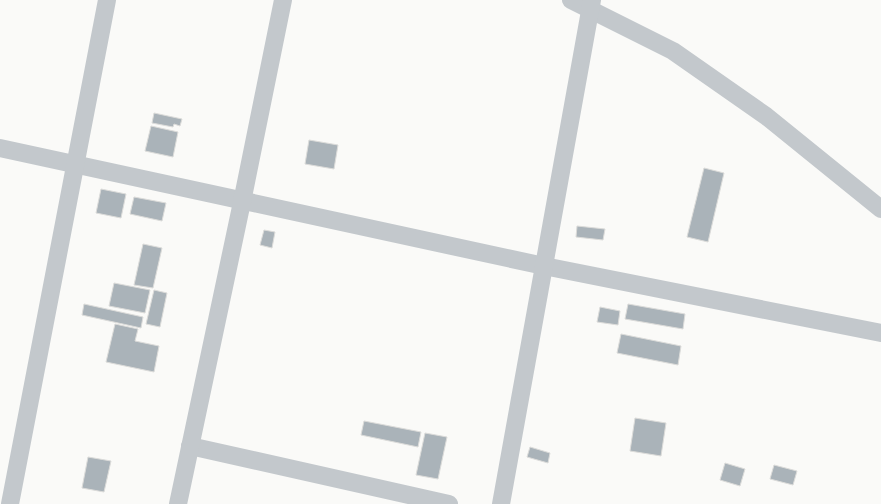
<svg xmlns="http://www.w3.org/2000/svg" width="881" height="504" font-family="'Varela Round',sans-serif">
<rect width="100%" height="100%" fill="#fafaf8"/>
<g fill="#aab3b9" stroke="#dcdcda">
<path d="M154,113L182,119L180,126L174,124L173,127L152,123Z"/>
<path d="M151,126L178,132L173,157L145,151Z"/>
<path d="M309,140L338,145L334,169L305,164Z"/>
<path d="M704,168L724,173L708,242L687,237Z"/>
<path d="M101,189L126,194L121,218L96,213Z"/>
<path d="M134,197L166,203L162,221L130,214Z"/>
<path d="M577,226L605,229L603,240L576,237Z"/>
<path d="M264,230L275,232L272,248L260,245Z"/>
<path d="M143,244L162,248L153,288L134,285Z"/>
<path d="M114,283L150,290L145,313L109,306Z"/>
<path d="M154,290L167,293L160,327L146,324Z"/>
<path d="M84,304L143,317L141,328L82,315Z"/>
<path d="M628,304L685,314L683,329L625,319Z"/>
<path d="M600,307L620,311L618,325L597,322Z"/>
<path d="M115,324L138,329L135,341L159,346L154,372L106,362Z"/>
<path d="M621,334L681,346L678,365L617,353Z"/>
<path d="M635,418L666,423L661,456L630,451Z"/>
<path d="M364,421L421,432L418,447L361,435Z"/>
<path d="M425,433L447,437L438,479L416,475Z"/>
<path d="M530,447L550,453L548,463L527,457Z"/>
<path d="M88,457L111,461L104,492L82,488Z"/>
<path d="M725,463L745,469L740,486L720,480Z"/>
<path d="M774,465L797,471L793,485L770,479Z"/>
</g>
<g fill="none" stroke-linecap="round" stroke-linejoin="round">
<g stroke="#c3c8cc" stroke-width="18">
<path d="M571,0L673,51L766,116L881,209"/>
<path d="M0,148L544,266L881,333"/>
<path d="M190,446L449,504"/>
<path d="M10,504L107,0"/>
<path d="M178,504L242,202L283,0"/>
<path d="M501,504L592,0"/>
</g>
</g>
</svg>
